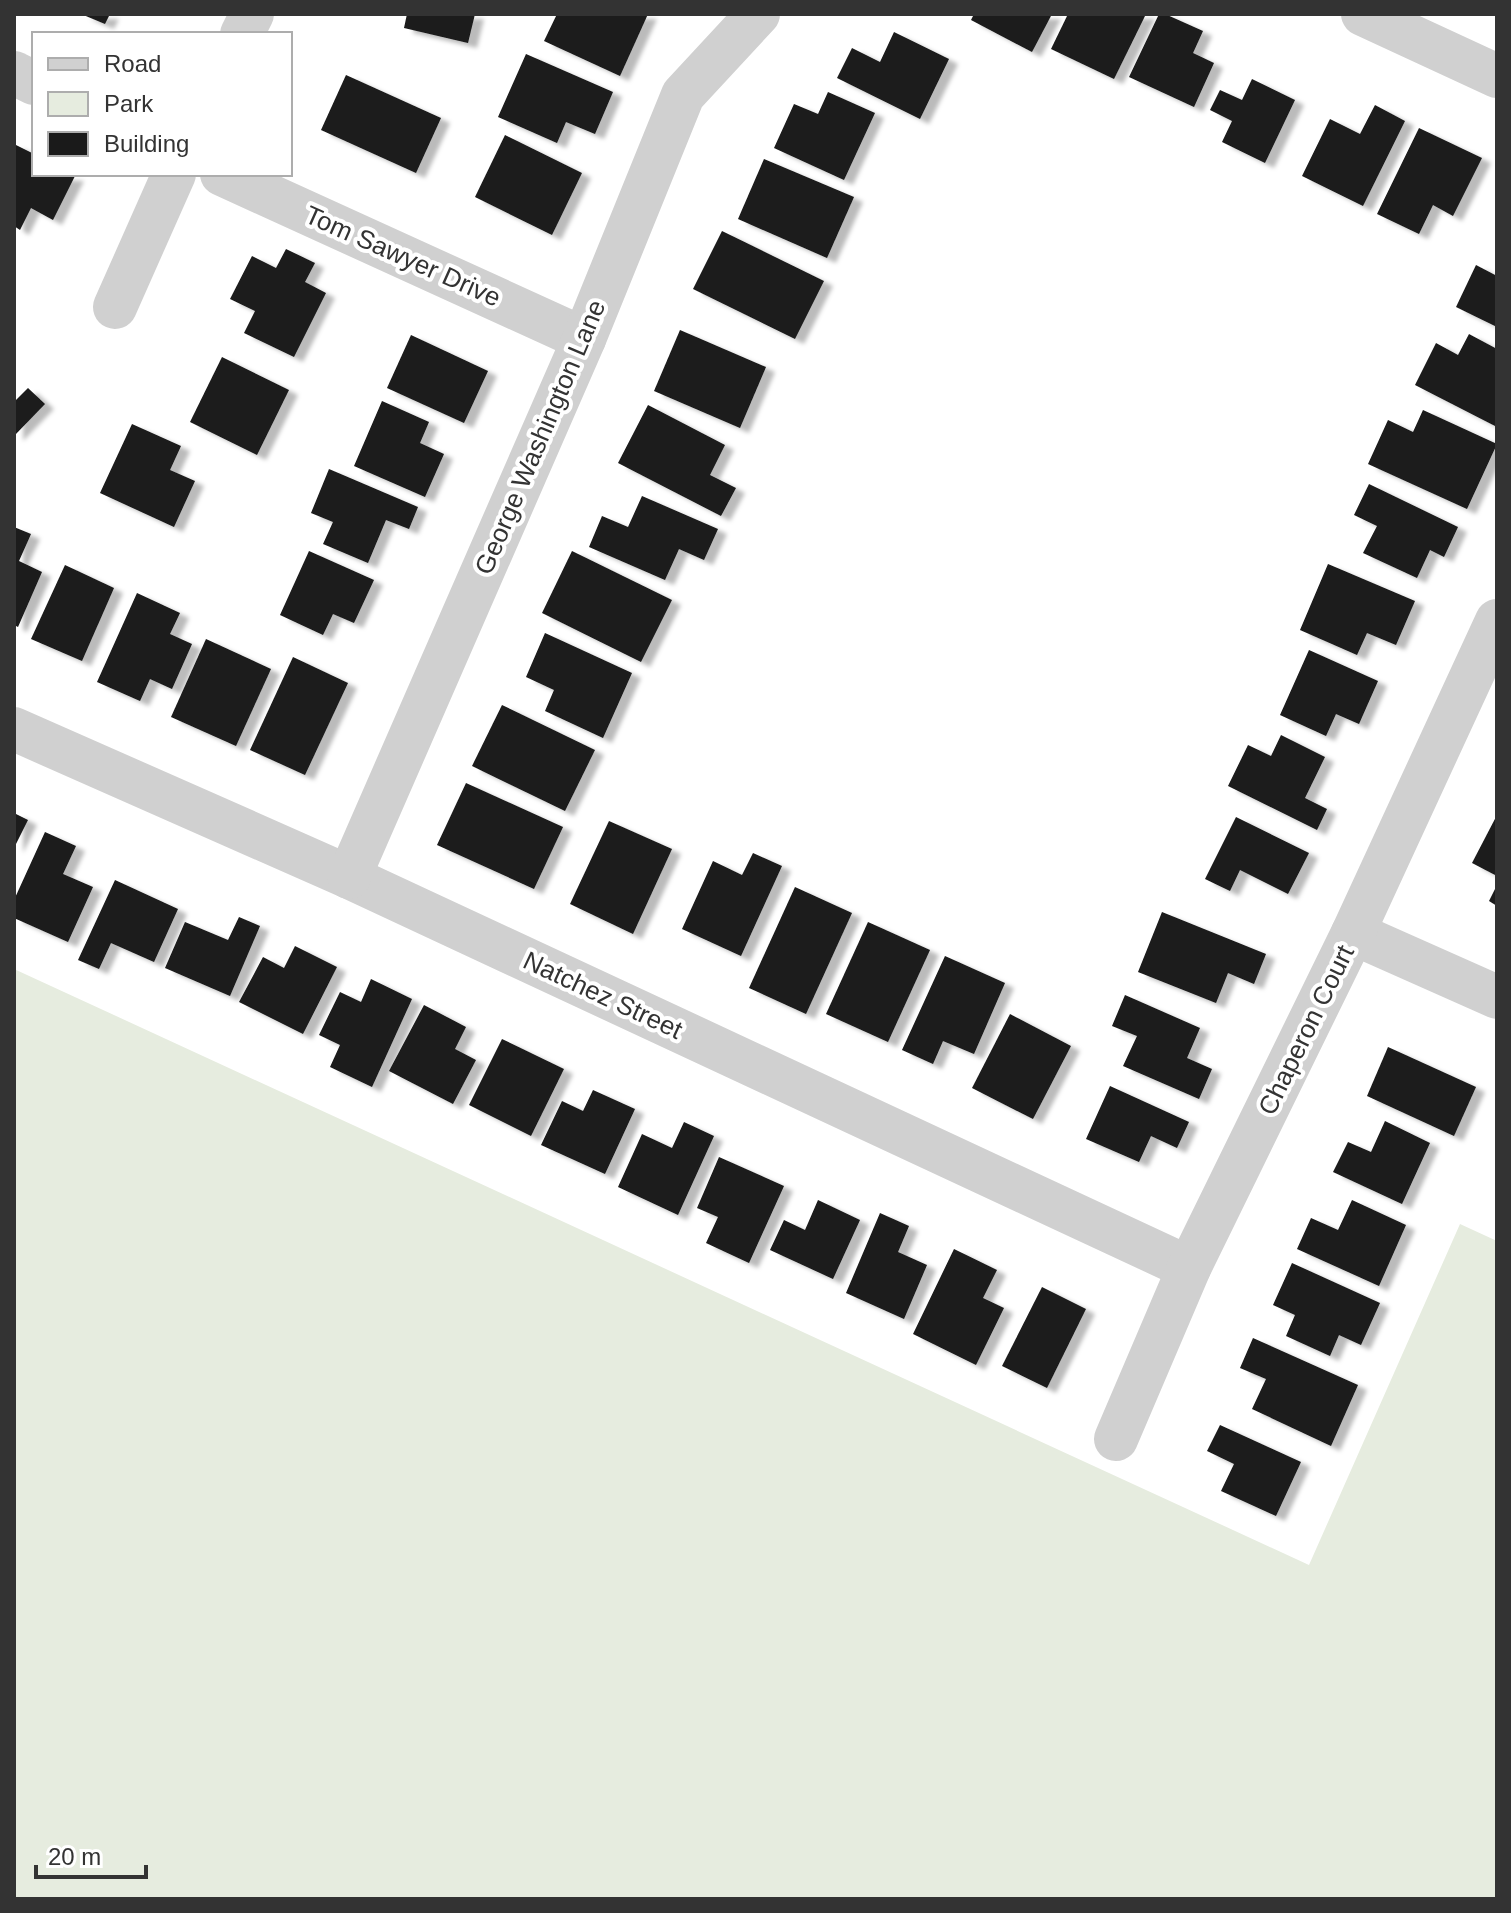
<svg xmlns="http://www.w3.org/2000/svg" width="1511" height="1913" font-family="Helvetica,sans-serif">
<defs>
<filter id="shadow"><feDropShadow dx="9" dy="5" stdDeviation="2" flood-color="#0004"/></filter>
</defs>
<rect width="100%" height="100%" fill="#fff"/>
<path fill="#e6ecdf" d="M14,969L1309,1565L1460,1224L1497,1241V1899H14Z"/>
<g fill="#1a1a1a" filter="url(#shadow)">
<path d="M81,14H110L105,24Z"/>
<path d="M407,14H475L468,43L404,28Z"/>
<path d="M557,14H648L620,76L544,41Z"/>
<path d="M974,14H1052L1032,52L971,20Z"/>
<path d="M1068,14H1146L1114,79L1051,49Z"/>
<path d="M1159,14H1165L1203,31L1193,53L1214,63L1194,107L1129,77Z"/>
<path d="M894,32L949,59L920,119L837,78L852,48L880,62Z"/>
<path d="M526,54L613,92L595,134L566,122L557,143L498,117Z"/>
<path d="M346,75L441,118L416,173L321,130Z"/>
<path d="M1252,79L1295,100L1265,163L1222,142L1232,121L1210,110L1220,90L1242,100Z"/>
<path d="M828,92L875,113L844,180L774,148L794,104L818,114Z"/>
<path d="M1375,105L1405,121L1363,206L1302,176L1330,119L1360,134Z"/>
<path d="M1419,128L1482,158L1453,216L1433,205L1419,234L1377,214Z"/>
<path d="M505,135L582,173L552,235L475,197Z"/>
<path d="M14,144L34,154V174L75,176L53,220L31,208L20,230L14,226Z"/>
<path d="M764,159L854,197L827,258L738,219Z"/>
<path d="M722,231L824,281L795,339L693,289Z"/>
<path d="M286,249L315,263L305,282L326,293L294,357L244,333L255,311L230,299L252,256L276,268Z"/>
<path d="M1476,265L1497,276V327L1456,307Z"/>
<path d="M680,330L766,367L740,428L654,391Z"/>
<path d="M1469,334L1497,349V427L1415,385L1436,343L1458,355Z"/>
<path d="M411,335L488,371L464,423L387,388Z"/>
<path d="M222,357L289,390L257,455L190,422Z"/>
<path d="M28,388L45,404L14,436V402Z"/>
<path d="M382,401L429,422L420,443L444,454L425,497L354,466Z"/>
<path d="M648,405L725,445L710,475L736,488L721,516L618,463Z"/>
<path d="M1423,410L1497,444L1467,509L1368,464L1388,420L1413,432Z"/>
<path d="M132,424L181,446L170,470L195,481L174,527L100,493Z"/>
<path d="M329,469L418,507L409,529L386,520L368,563L323,544L333,522L311,513Z"/>
<path d="M1369,484L1458,527L1444,557L1430,550L1417,578L1363,553L1377,526L1354,515Z"/>
<path d="M642,496L718,529L704,560L679,549L665,580L589,547L602,516L628,527Z"/>
<path d="M14,527L31,534L19,561L42,572L18,627L14,625Z"/>
<path d="M309,551L374,580L354,623L333,614L323,635L280,615Z"/>
<path d="M572,551L672,600L641,662L542,613Z"/>
<path d="M1328,564L1415,601L1396,645L1367,633L1357,655L1300,630Z"/>
<path d="M65,565L114,588L82,661L31,639Z"/>
<path d="M137,593L180,613L170,634L192,644L172,689L150,679L140,701L97,682Z"/>
<path d="M545,633L632,673L603,738L545,711L554,690L526,677Z"/>
<path d="M206,639L271,669L236,746L171,717Z"/>
<path d="M1309,650L1378,681L1359,724L1336,714L1326,736L1280,715Z"/>
<path d="M293,657L348,683L305,775L250,750Z"/>
<path d="M502,705L595,750L565,811L472,766Z"/>
<path d="M1281,735L1325,757L1305,798L1327,809L1317,830L1228,786L1248,745L1271,756Z"/>
<path d="M466,783L563,827L534,889L437,845Z"/>
<path d="M14,813L28,820L14,848Z"/>
<path d="M1497,815V876L1472,863Z"/>
<path d="M1236,817L1309,853L1288,894L1240,870L1230,891L1205,879Z"/>
<path d="M609,821L672,849L633,934L570,904Z"/>
<path d="M45,832L76,846L63,874L93,887L68,942L14,918V900Z"/>
<path d="M753,853L782,866L741,956L682,929L713,861L742,875Z"/>
<path d="M115,880L178,909L154,962L111,943L99,969L78,960Z"/>
<path d="M1497,885V906L1489,901Z"/>
<path d="M795,887L852,913L806,1014L749,988Z"/>
<path d="M1162,912L1266,954L1254,984L1228,973L1216,1003L1138,972Z"/>
<path d="M239,917L260,926L230,996L165,968L185,922L228,940Z"/>
<path d="M868,922L930,950L888,1042L826,1014Z"/>
<path d="M295,946L337,967L303,1034L239,1002L263,957L284,968Z"/>
<path d="M945,956L1005,983L974,1054L943,1041L933,1064L902,1050Z"/>
<path d="M371,979L412,999L372,1087L330,1067L340,1045L319,1035L340,992L361,1002Z"/>
<path d="M1125,995L1200,1028L1187,1058L1212,1069L1199,1099L1123,1066L1137,1036L1112,1026Z"/>
<path d="M424,1005L466,1027L455,1049L476,1060L453,1104L389,1071Z"/>
<path d="M1010,1014L1071,1046L1033,1119L972,1088Z"/>
<path d="M502,1039L564,1069L531,1136L469,1105Z"/>
<path d="M1388,1047L1476,1087L1454,1136L1367,1096Z"/>
<path d="M1110,1086L1189,1122L1177,1148L1151,1136L1139,1162L1086,1139Z"/>
<path d="M593,1090L635,1109L605,1174L541,1145L562,1101L583,1111Z"/>
<path d="M1385,1121L1430,1143L1402,1204L1333,1172L1348,1142L1371,1152Z"/>
<path d="M684,1122L714,1136L678,1215L618,1187L642,1134L672,1148Z"/>
<path d="M719,1157L784,1186L749,1263L706,1243L718,1217L697,1208Z"/>
<path d="M818,1200L860,1220L833,1279L770,1250L784,1220L805,1230Z"/>
<path d="M1352,1200L1406,1225L1379,1286L1297,1249L1311,1218L1338,1230Z"/>
<path d="M880,1213L909,1226L898,1252L927,1265L904,1319L846,1293Z"/>
<path d="M954,1249L997,1270L983,1298L1004,1308L976,1365L913,1334Z"/>
<path d="M1292,1263L1380,1303L1361,1345L1339,1335L1330,1356L1286,1336L1295,1315L1273,1305Z"/>
<path d="M1042,1287L1086,1309L1047,1388L1002,1366Z"/>
<path d="M1253,1338L1358,1385L1331,1446L1252,1409L1266,1379L1240,1368Z"/>
<path d="M1220,1425L1301,1462L1276,1516L1221,1491L1234,1464L1207,1451Z"/>
</g>
<g fill="none" stroke-linecap="round" stroke-linejoin="round">
<g stroke="#d0d0d0" stroke-width="44">
<path d="M1363,14L1497,76"/>
<path d="M242,34L252,14"/>
<path d="M14,73L34,83"/>
<path d="M222,174L584,339"/>
<path d="M115,307L174,174"/>
<path d="M14,729L349,877L1189,1268"/>
<path d="M349,877L584,339L683,95L758,14"/>
<path d="M1353,933L1497,997"/>
<path d="M1116,1439L1189,1268L1353,933L1497,621"/>
</g>
</g>
<g text-anchor="middle" dominant-baseline="central" stroke-width="8" stroke-linejoin="round" paint-order="stroke">
<g font-size="26" fill="#333" stroke="#fff">
<text transform="translate(403 256) rotate(24)">Tom Sawyer Drive</text>
<text transform="translate(540 437) rotate(-67)">George Washington Lane</text>
<text transform="translate(603 995) rotate(25)">Natchez Street</text>
<text transform="translate(1306 1030) rotate(-64)">Chaperon Court</text>
</g>
</g>
<rect width="1511" height="1913" fill="none" stroke="#333333" stroke-width="32"/>
<rect x="32" y="32" width="260" height="144" fill="#ffffff" stroke="#adadad" stroke-width="2"/>
<rect x="48" y="58" width="40" height="12" fill="#d0d0d0" stroke="#adadad" stroke-width="2"/>
<text x="104" y="72" font-size="24" fill="#333333">Road</text>
<rect x="48" y="92" width="40" height="24" fill="#e6ecdf" stroke="#adadad" stroke-width="2"/>
<text x="104" y="112" font-size="24" fill="#333333">Park</text>
<rect x="48" y="132" width="40" height="24" fill="#1a1a1a" stroke="#adadad" stroke-width="2"/>
<text x="104" y="152" font-size="24" fill="#333333">Building</text>
<path d="M36 1865v12h110v-12" fill="none" stroke="#333333" stroke-width="4"/>
<text x="48" y="1865" font-size="24" fill="#333333" stroke="#ffffff" stroke-width="6" paint-order="stroke">20 m</text>
</svg>
